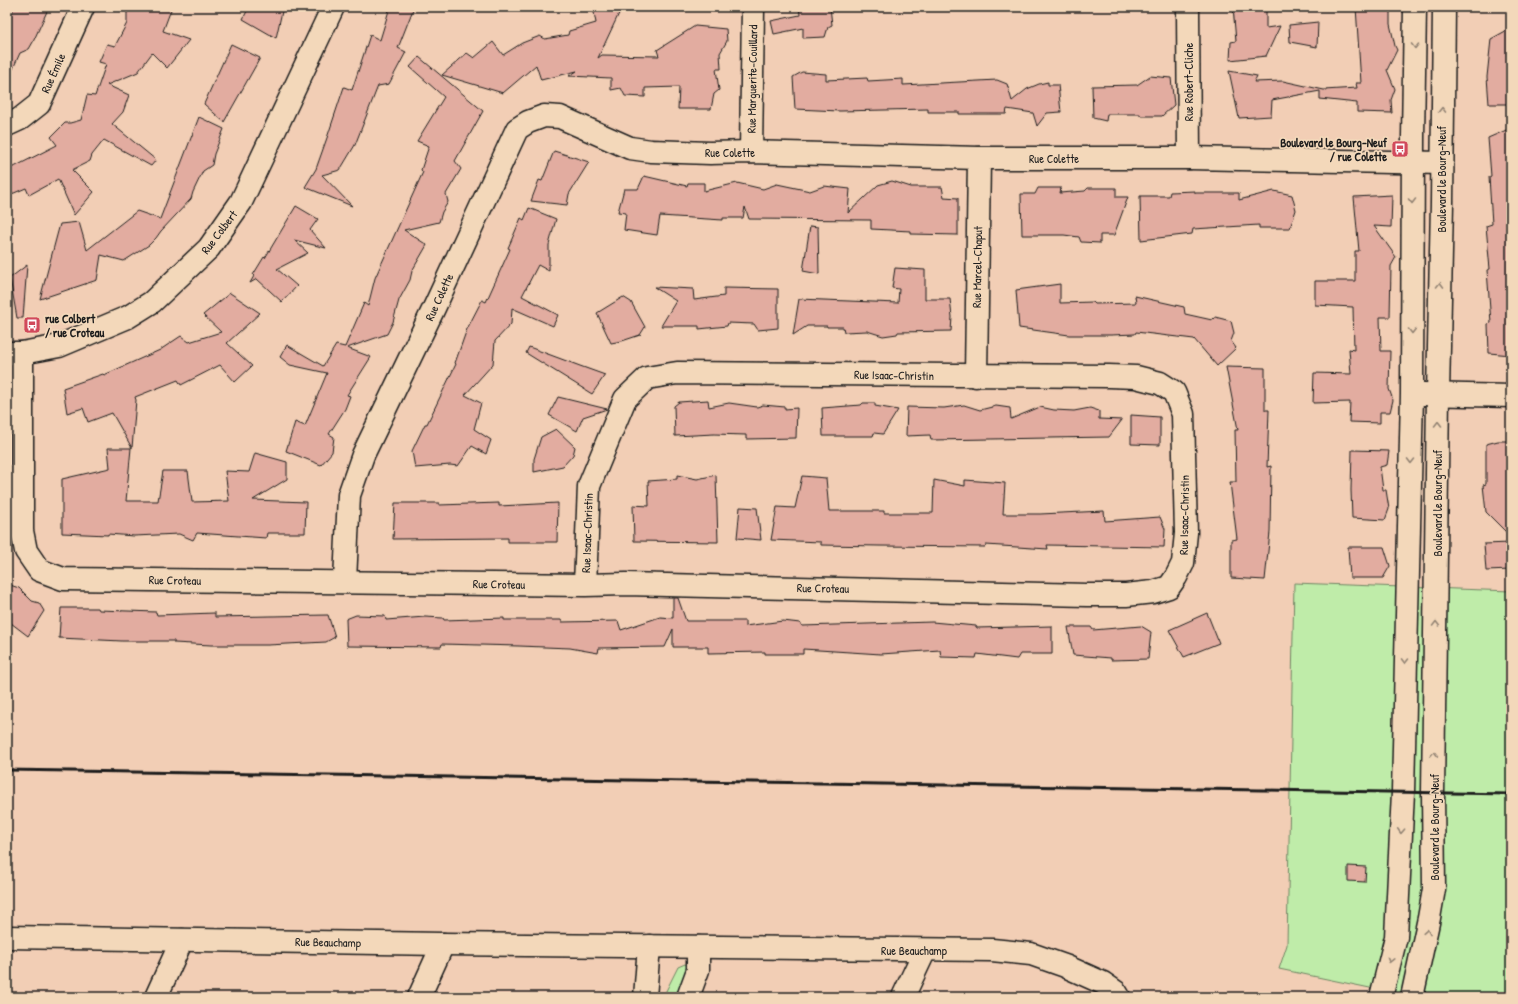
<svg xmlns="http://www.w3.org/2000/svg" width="1518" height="1004" font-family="'Patrick Hand',sans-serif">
<rect width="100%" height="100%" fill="#f2ceb5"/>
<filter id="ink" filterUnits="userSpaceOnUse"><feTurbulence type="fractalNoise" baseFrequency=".025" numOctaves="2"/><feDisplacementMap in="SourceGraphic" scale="8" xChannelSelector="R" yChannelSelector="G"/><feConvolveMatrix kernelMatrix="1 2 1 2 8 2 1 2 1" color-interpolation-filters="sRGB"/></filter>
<g filter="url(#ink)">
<g fill="#bfeca9" stroke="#6e8462">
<path d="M1294,583L1511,591V997H1413L1279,969L1287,945Z"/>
<path d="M685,964L691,967L679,997H663L678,967Z"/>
</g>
<g fill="#e2aca0" stroke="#1c1c1c">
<path d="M14,7H49L33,42L29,49L20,53L7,82V24Z"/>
<path d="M127,7H172L163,31L189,40L167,68L152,53L138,72L107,85L129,95L123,112L112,124L156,160L151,166L104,140L92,155L90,161L72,170L94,192L74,215L58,179L29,195L26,188L7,196V166L14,167L57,145L51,137L65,123H70L81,120L87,95L95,96L106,64L99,62L107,44L115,46L127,23Z"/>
<path d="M249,7H283L276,38L243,19Z"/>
<path d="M390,7H414L398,48L406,52L389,84L378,86L355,145L340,170L322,175L352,206L305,187L316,169L328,135L344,87L352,90L370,35L380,40Z"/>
<path d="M593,7H622L598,58L602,55L659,56L657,50L695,26L726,29L727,41L720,53L721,69H716L719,90L714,94L711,109H678L679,87L645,88V97L625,96L621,88L611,90V78L569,76L577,71L541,80L536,65L503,93L442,75L467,53L474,58L493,42L503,55L522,43L540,36L545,39L568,35L569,31L596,23Z"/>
<path d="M799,7H830L832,25L828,27L825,37L803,38V28L774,34L771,21L800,15Z"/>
<path d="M1233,7H1266V28L1280,26L1266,56L1230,60L1231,42L1236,41Z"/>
<path d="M1356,7H1390V24L1395,46L1397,50L1387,70L1395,89L1391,100L1392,113L1357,112V103L1320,99V91L1272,100L1271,116L1239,118L1229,71L1257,76L1254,82L1283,81L1324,90L1357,88L1356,83H1361Z"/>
<path d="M1318,22L1317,47L1290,42L1289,25Z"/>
<path d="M1511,28V104H1489L1487,77L1491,39Z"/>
<path d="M231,44L260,58L224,122L204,104Z"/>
<path d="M419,57L483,111L455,161L461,169L446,194L448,202L442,212L439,222L404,230L427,245L412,271L410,280L399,300L393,322L387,334L347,348L371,357L347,395L350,396L345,409L329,434L334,437L332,452L321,465L286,451L295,422L305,426L327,373L290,365L280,357L287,345L323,366L336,345L345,347L364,303L368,306L375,278L423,172L421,170L429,146L417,141L444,97L410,67Z"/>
<path d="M802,72L826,74V80L867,78L868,81L903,79V85L997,80L1007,84L1012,101L1027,89L1039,84L1048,82V85H1058L1061,112L1047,113L1037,126L1033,113L1007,109L1006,114H959V112H928V109L840,111L795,109L793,77Z"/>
<path d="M1150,76L1171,78L1174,105L1162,116H1141L1140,114H1107L1106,121L1093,118L1092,86L1137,85Z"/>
<path d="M199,117L224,129L214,154L212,165L203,171L193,192L191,199L161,231L156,238L149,245L124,261L101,255L97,280L40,299L60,224L79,222L87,250L137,211L160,219Z"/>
<path d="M1511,128V355L1489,353L1488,324L1491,323L1487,270L1490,269L1486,226L1492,224L1489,177L1491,176L1488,138Z"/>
<path d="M554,151L589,162L569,194L567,205L531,201L539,180L542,181Z"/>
<path d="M644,176L687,186L688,183H704V191L737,183L763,189L777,184L810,191L824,186L850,189L848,213L878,185L892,181L911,187H942L944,197L958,198V235L911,234V231L871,229V220L749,219L745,207L743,218H723V220L660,216L657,235L624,230L626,213L618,212L624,189H638Z"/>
<path d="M1038,188H1061L1060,193L1085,191L1088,188H1116V197H1128L1114,235H1100V243L1081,242L1079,237L1064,235H1022L1021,194H1035Z"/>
<path d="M1195,191V193H1239V200L1274,191L1292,195L1296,210L1290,228H1259V225L1193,229L1192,234L1141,240L1140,196H1169L1170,192Z"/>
<path d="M1392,195L1391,227L1374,226L1396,257L1391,266L1390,317H1380L1381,351H1390L1389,389L1393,400L1390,412H1380V423L1349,422L1350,402L1313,403L1314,373L1351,374L1349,349L1354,350L1353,307L1315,305V281H1355V251H1359L1354,197Z"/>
<path d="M296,206L318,219L310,230L326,248L294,240L308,253L277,269L297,286L282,302L257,279L250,283L254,276L253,275L264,257L265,258Z"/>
<path d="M529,208L556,219L549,245V271L538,265L522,296L558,315L553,326L512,308L511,324L495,341L493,364L465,395L481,403L474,429L491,440L486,454L472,446L458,466L450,465L415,468L412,451L425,424H427L456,364L455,363L467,329L482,300L486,302L510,249L508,248L521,218L524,220Z"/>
<path d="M810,226L818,227L819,274L803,271Z"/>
<path d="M27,265L23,318H17L10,278Z"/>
<path d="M895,268L925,270V299H950L952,317L951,331L898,332L897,334L883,336L867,331L844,332L843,327H827V326H807L793,335L799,299L898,303L899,289L892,288Z"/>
<path d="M1060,284V303L1093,302L1095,304L1136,303L1135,296L1184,307L1185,314L1212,320L1215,317L1231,321L1234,333L1231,341L1236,348L1217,366L1194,339L1136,332L1135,334L1111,335H1069L1019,328L1016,290Z"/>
<path d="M654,287L693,289L694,300L724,296V288L778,289V328L758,330L754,324L728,323L727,326L699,329V326H661L676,301Z"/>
<path d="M230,293L260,313L227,343L252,366L235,382L220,365L181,385L178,380L135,397L136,400L132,448L112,413L88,422L83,408L67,413L63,388L103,374L104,375L160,350L181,336L189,342L221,332L203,315Z"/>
<path d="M623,297L631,302L645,327L640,335L622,341L611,343L597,313Z"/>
<path d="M529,347L580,366L605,375L592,394L526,353Z"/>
<path d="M1226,367L1265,368V410H1269L1267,467L1271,466L1270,532L1265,580L1231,578V540L1237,539L1230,482H1236L1235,430H1238Z"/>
<path d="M558,397L607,409L583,417L577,431L549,415Z"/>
<path d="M708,400L709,407L729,403L757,407L763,405L785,407V409L797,408L796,438L746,439V435L714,434L675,436L674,406L679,402Z"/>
<path d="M863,403H875V406L898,410L883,434L874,433L873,436H823L822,408L861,405Z"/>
<path d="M964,405L980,410L996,406L1010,408L1011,419L1040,407L1054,410L1074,411L1090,408L1099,411V419L1122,420L1109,437L931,440L930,435L906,436L907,407L944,408Z"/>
<path d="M1131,415L1160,417V445L1131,444Z"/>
<path d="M556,429L575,447L573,455L563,466L534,472V459L541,437Z"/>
<path d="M1498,441H1511V537L1486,512L1483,485L1486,484V444Z"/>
<path d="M108,448H131L126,501H158L163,471H188L192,502L229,501L225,471L249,472L255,453L287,462V479L253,500L306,502L305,533H267L266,538L197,533L193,540L179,534L134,536L108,534V535L62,533V479L110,468Z"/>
<path d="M1352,450L1389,451L1387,465L1380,467L1383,490H1386L1389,509L1385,520L1352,518L1351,490Z"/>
<path d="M677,475L697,479L716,475L718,542L634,541L633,505L649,506L648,481L677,479Z"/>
<path d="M802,476L826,478L829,511H884V513H933L934,480L965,486V480L1005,483L1003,514H1040L1104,511L1105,521L1160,517L1165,529L1164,547L1047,545L1048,549L986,545L985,547L880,546L821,545V542L771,540L777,507L795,508Z"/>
<path d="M395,503H439V505L499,503V506L558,503L557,542H508V538L393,539Z"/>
<path d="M740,507L757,508L761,540L737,538Z"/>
<path d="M1511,543V570L1486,571L1484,544Z"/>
<path d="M1348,547H1384L1390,566L1383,578H1350Z"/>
<path d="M7,584L19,588L32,601L39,603L44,611L28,636L7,620Z"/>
<path d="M673,598H678L686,621H745V626L783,621L800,623L802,626L932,622L976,626L977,628L1052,626V654H1020L1017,659L977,654L976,658L941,657L940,650L881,654L803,649V654H765V652L708,653V647H673V629L665,647L599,648L598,653L570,648L519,646L442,644L441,647L347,646L346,619L356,615L385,616L386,620L425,617L443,618L444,620L504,618V620H561L562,622L618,621L621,630L660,617L673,618Z"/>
<path d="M61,608H98L99,610L156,612L157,615L215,613V617L328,615L335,637L326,642L268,645H211L174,643V641H122L59,638Z"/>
<path d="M1207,613L1219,643L1184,657L1169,630Z"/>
<path d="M1141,626L1151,632L1148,659L1111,660V658L1073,655L1068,627H1091L1093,630Z"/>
<path d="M1348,866L1366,867L1365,882L1348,881Z"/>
</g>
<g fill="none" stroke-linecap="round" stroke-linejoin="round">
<g stroke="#1c1c1c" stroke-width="25">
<g id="minor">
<path d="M1188,7L1189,158"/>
<path d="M7,125L20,119L39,104L83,7"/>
<path d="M751,152L753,7"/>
<path d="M8,353H22L59,346L128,317L152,302L209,248L241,202L333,7"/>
<path d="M22,353V531L26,551L39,570L63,579L585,585L626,584L1087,595H1126L1153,592L1169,587L1176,577L1183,563L1186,533L1183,414L1174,392L1160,383L1136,377L1109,376L677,373L647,378L625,399L589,486L585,585"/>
<path d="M976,376L979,158"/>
<path d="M1423,394L1511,396"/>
<path d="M345,581L349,495L363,455L434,308L517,129L528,122L544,116L560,117L630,148L651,151L710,153L751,152L979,158H1189L1442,163"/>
<path d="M7,937L443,944L992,950L1031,954L1065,966L1103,983L1116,992L1119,997"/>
<path d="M156,997L182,940"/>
<path d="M419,997L443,944"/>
<path d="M645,997L649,946"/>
<path d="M688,997L698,970V947"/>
<path d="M903,997L925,950"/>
<path d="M1381,997L1396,937L1403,792L1412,394L1413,137L1415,7"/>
<path d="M1412,997L1429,918L1434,889L1433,793L1438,394L1442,203L1444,7"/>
</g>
</g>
<use href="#minor" stroke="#f3d8ba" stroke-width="22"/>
<path stroke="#1c1c1c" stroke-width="3" d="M7,770L1511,794"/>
</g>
<defs><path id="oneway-chevron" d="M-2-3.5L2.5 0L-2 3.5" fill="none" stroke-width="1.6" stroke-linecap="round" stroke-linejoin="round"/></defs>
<g stroke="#928373">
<use href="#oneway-chevron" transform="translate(1415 46) rotate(91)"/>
<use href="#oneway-chevron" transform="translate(1442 110) rotate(-89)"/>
<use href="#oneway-chevron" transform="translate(1412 201) rotate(90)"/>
<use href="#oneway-chevron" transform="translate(1440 285) rotate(-89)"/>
<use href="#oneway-chevron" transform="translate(1412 331) rotate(90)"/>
<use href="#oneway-chevron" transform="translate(1438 424) rotate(-90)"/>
<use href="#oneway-chevron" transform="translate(1411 461) rotate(91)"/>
<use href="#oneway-chevron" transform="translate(1436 624) rotate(-90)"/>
<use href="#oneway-chevron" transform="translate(1405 661) rotate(91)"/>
<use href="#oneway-chevron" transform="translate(1434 754) rotate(-89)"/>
<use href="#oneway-chevron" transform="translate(1401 831) rotate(93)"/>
<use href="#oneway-chevron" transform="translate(1427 932) rotate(-79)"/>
<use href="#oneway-chevron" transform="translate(1390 960) rotate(104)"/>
</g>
</g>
<defs>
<g id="bus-square" transform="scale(0.9)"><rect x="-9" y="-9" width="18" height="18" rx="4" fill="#d1495b" stroke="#f3d8ba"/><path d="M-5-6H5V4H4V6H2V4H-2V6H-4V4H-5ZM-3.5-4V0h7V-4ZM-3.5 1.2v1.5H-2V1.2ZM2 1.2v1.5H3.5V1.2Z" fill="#fff"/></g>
</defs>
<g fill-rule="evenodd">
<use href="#bus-square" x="1400" y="149"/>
<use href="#bus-square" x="32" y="325"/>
</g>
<g text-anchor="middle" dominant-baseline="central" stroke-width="3.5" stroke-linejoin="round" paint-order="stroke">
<g font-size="12" fill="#1c1c1c" stroke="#f3d8ba">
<text transform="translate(53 73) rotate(-66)">Rue Émile</text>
<text transform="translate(752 79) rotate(-89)">Rue Marguerite-Couillard</text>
<text transform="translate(1188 82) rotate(-90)">Rue Robert-Cliche</text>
<text x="730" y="152">Rue Colette</text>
<text x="1054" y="158">Rue Colette</text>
<text transform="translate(1441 179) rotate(-90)">Boulevard le Bourg-Neuf</text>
<text transform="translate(219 232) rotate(-53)">Rue Colbert</text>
<text transform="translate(977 267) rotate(-89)">Rue Marcel-Chaput</text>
<text transform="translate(439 297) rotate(-65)">Rue Colette</text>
<text transform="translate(894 375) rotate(1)">Rue Isaac-Christin</text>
<text transform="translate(1437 503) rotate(-90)">Boulevard le Bourg-Neuf</text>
<text transform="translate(1184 515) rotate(-89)">Rue Isaac-Christin</text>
<text transform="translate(587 533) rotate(-88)">Rue Isaac-Christin</text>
<text transform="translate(175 580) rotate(1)">Rue Croteau</text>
<text transform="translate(499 584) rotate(1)">Rue Croteau</text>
<text transform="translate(823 588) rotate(1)">Rue Croteau</text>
<text transform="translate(1434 827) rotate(-90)">Boulevard le Bourg-Neuf</text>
<text transform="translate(328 942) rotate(1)">Rue Beauchamp</text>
<text x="914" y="950">Rue Beauchamp</text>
</g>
<g font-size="12" font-weight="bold" fill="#1c1c1c" stroke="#f3d8ba" text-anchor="end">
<text x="1387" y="142">Boulevard le Bourg-Neuf<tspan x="1387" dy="14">/ rue Colette</tspan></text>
<text x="45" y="318" text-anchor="start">rue Colbert<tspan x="45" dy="14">/ rue Croteau</tspan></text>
</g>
</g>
<rect width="1518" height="1004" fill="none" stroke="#f3d8ba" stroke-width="24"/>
<rect x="12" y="12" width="1494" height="980" fill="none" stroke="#1c1c1c" stroke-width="1.5" filter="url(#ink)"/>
</svg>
